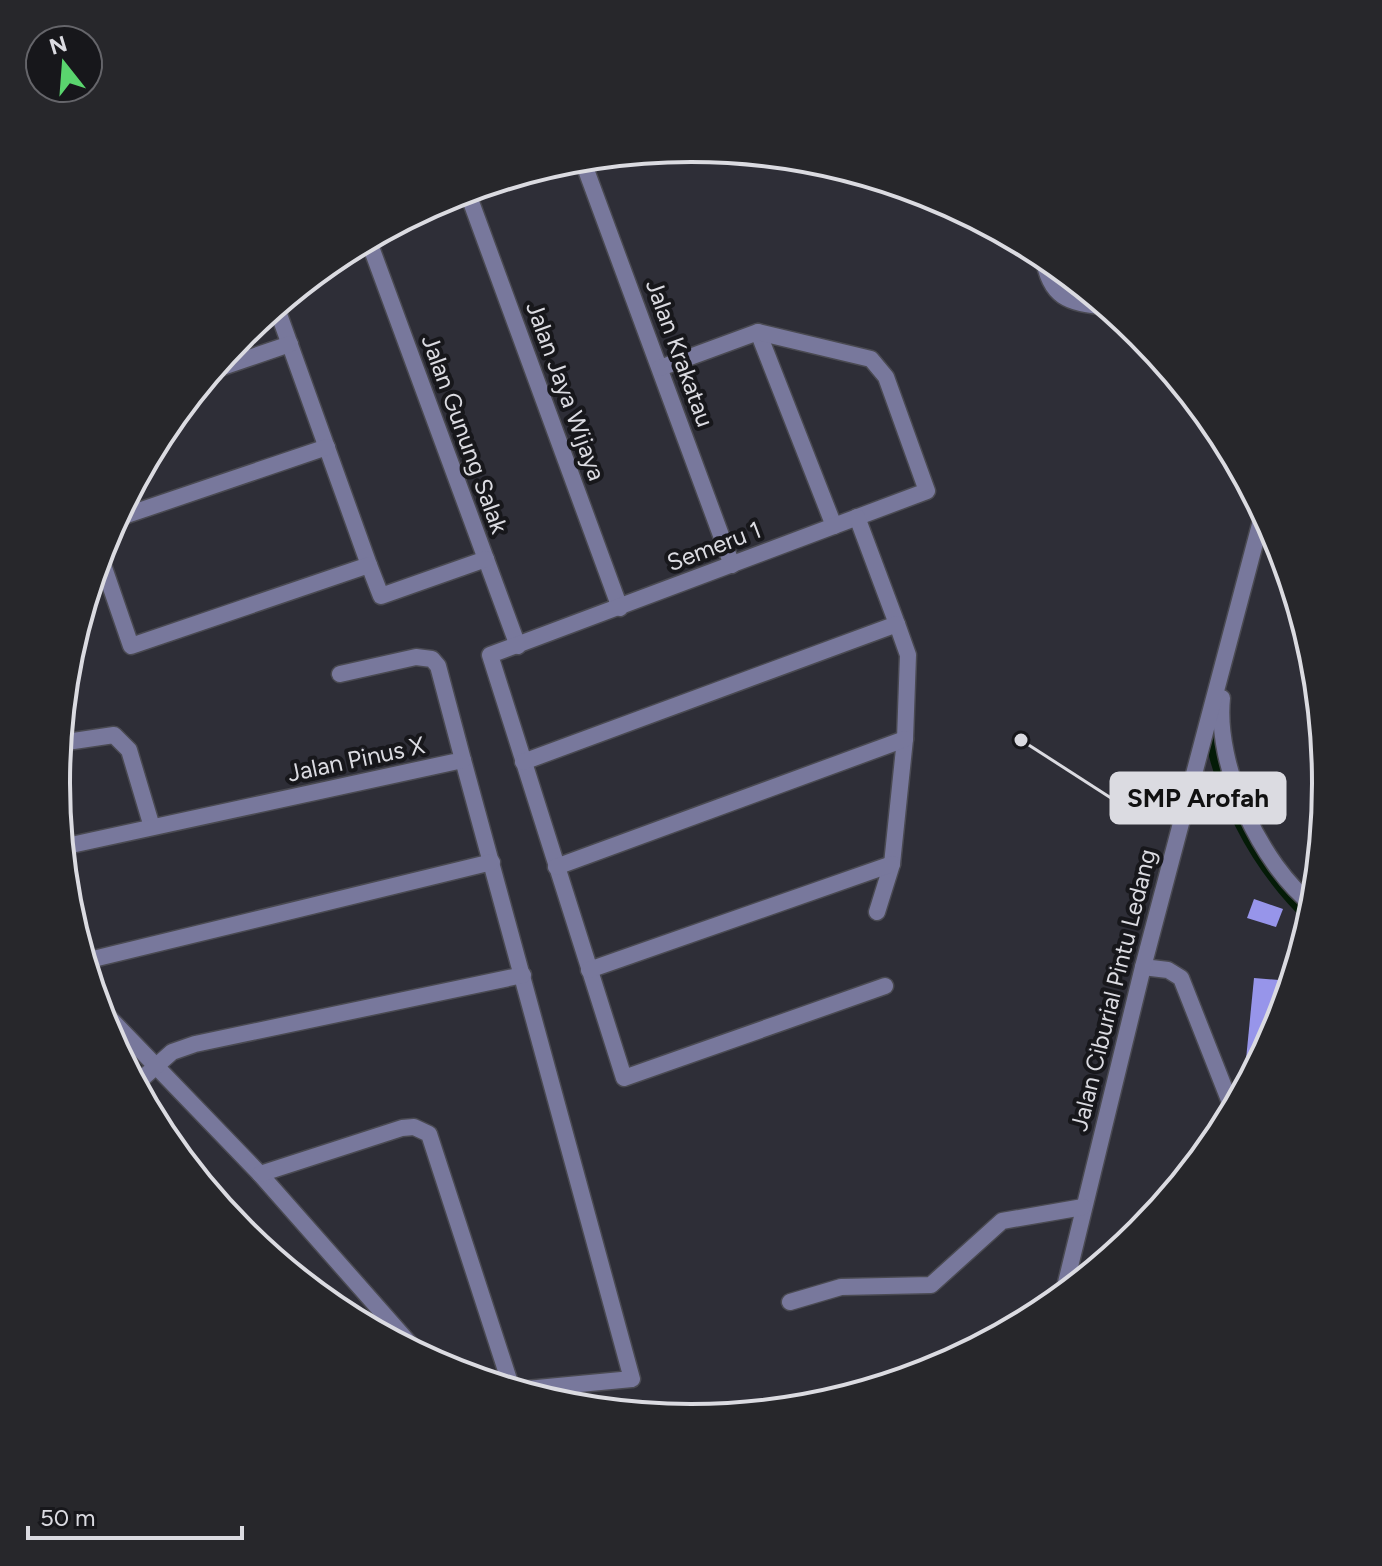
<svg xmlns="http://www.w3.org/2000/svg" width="1382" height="1566" font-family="Figtree,sans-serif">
<rect width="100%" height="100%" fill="#2e2e37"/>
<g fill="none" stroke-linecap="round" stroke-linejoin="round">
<path stroke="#041b07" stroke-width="9" d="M1208,733C1223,805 1257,869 1310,920"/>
</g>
<g fill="#9795ea">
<path d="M1254,899L1283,909L1276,927L1247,918Z"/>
<path d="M1295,936L1304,939L1298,960L1289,957Z"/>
<path d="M1254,978L1291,981L1277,1026L1243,1090Z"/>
</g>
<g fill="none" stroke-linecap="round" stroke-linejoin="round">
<g stroke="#4a4a52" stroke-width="19">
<g id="street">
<path d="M582,159L732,565"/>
<path d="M467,191L620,608"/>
<path d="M368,239L518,646"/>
<path d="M1043,255C1049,298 1068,303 1107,307"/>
<path d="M276,306L369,565"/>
<path d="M758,332L834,526"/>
<path d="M660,368L758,332L871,359L886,377L927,491L490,655L624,1078L885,986"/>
<path d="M211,371L290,344"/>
<path d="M857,517L897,624"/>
<path d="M115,519L327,447"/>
<path d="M100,556L131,646L369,565L381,596L486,559"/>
<path d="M1222,698C1215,765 1260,865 1314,906"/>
<path d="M60,743L114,735L129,750L152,827"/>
<path d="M463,760L632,1379L516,1390"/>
<path d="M523,762L897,624L908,655L905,739L892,864L877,912"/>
<path d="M62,847L463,760L438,666L432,659L416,657L340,674"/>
<path d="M556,867L905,739"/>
<path d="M85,961L492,862"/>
<path d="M1143,967L1168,970L1181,978L1233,1110"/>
<path d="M589,970L892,864"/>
<path d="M98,1006L260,1174L418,1353"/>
<path d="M136,1084L172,1052L195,1044L523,975"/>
<path d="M260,1174L402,1128L414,1127L429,1134L512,1389"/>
<path d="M1063,1295L1143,967L1263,513"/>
<path d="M790,1302L841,1287L931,1285L1002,1221L1083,1207"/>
</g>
</g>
<use href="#street" stroke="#78789c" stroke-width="16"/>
</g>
<g text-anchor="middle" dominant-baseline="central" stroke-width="8" stroke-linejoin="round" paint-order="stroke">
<g font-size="24" fill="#dbdbe1" stroke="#17171b">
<text transform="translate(680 353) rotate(70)">Jalan Krakatau</text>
<text transform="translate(566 391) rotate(70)">Jalan Jaya Wijaya</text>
<text transform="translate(465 434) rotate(70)">Jalan Gunung Salak</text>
<text transform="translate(714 546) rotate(-21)">Semeru 1</text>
<text transform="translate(356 759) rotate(-12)">Jalan Pinus X</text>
<text transform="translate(1113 990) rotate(-76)">Jalan Ciburial Pintu Ledang</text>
</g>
</g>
<path d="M0 0H1382V1566H0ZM70 783a621 621 0 1 1 1242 0a621 621 0 1 1-1242 0Z" fill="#27272b" fill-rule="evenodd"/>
<path fill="none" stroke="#dbdbe1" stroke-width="4" d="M70 783a621 621 0 1 1 1242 0a621 621 0 1 1-1242 0Z"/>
<path fill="none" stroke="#dbdbe1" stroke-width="3" d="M1021 740L1111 798"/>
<circle fill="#dbdbe1" stroke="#17171b" stroke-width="3" cx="1021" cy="740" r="8"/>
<rect fill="#dbdbe1" stroke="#dbdbe1" stroke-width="3" x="1111" y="773" width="174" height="50" rx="8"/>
<g font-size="26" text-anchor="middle" font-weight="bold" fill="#111">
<text x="1198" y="807">SMP Arofah</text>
</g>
<g transform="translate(64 64) rotate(343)"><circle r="38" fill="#17171b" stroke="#65656a" stroke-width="2"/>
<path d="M0-6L14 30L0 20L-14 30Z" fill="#5ad56e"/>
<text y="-12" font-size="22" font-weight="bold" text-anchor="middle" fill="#dbdbe1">N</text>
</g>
<path d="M28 1526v12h214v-12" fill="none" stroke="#dbdbe1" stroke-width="4"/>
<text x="40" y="1526" font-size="24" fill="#dbdbe1" stroke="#17171b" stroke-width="6" paint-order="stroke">50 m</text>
</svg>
